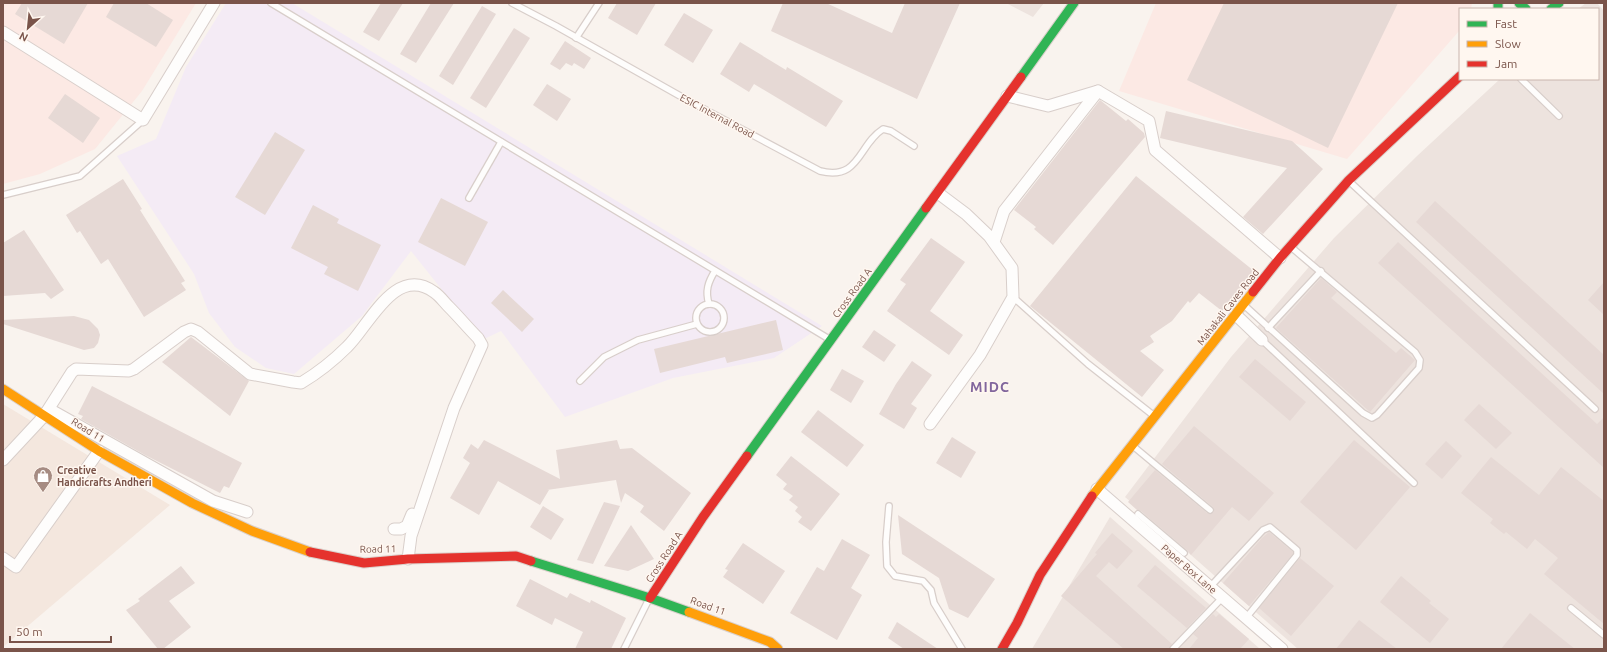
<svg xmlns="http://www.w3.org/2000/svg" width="1607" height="652" font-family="Ubuntu,sans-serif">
<rect width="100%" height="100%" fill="#f9f3ee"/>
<path fill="#f4e7de" d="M3,404L170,505L3,647Z"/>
<g fill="#fce9e4">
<path d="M3,3H196L142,91L95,149L40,174L3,184Z"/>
<path d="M1156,3H1472L1471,9H1460V30L1347,159L1119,91Z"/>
</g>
<g fill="#ede3de">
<path d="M1006,3H1044L1033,17Z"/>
<path d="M1586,3H1597L1604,11V649H1298L1125,497L1231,357L1334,238L1417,156L1500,79H1598V9H1578Z"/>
<path d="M1110,517L1260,649H1032Z"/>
</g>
<path fill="#f4ebf5" d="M226,3H292L822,326L774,358L673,378L565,417L501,331L482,340L411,251L362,316L294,374L266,368L235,347L209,313L194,274L117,156L156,139L186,67Z"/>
<g fill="#e6d9d5">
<path d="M22,3H88L64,44L15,14Z"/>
<path d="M114,3H146L173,20L156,47L106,17Z"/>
<path d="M381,3H403L379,41L363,32Z"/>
<path d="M431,3H454L416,63L400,54Z"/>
<path d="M617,3H656L637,35L608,18Z"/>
<path d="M783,3H826L892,33L905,3H960L917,99L771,31Z"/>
<path d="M1224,3H1398L1328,148L1187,80Z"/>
<path d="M482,6L496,14L453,85L439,76Z"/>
<path d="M684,13L713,30L693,63L664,45Z"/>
<path d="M514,28L530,38L486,108L470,98Z"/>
<path d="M565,41L591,58L584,69L574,63L572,66L566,63L560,70L550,64Z"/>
<path d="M740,42L786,70L787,67L843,101L826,127L754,84L749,92L720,74Z"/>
<path d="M547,84L571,99L557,121L533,105Z"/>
<path d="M65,94L100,118L83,143L48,118Z"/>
<path d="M1100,100L1126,121L1128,119L1144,133L1145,137L1053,245L1034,229L1036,227L1014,210Z"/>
<path d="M1166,111L1292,141L1323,169L1263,234L1243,217L1287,168L1160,138Z"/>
<path d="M275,132L305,150L265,215L235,197Z"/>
<path d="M1136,176L1254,271L1222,311L1199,293L1190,303L1188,301L1172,321L1150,336L1154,342L1140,351L1164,370L1142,397L1030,306Z"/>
<path d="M123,179L142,209L140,210L185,281L181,283L186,290L144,317L108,259L101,264L80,231L77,233L66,215Z"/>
<path d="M441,198L488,222L465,266L418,242Z"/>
<path d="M1435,201L1604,355V394L1416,222Z"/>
<path d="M313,205L339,219L337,223L381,245L358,291L324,274L328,267L291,248Z"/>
<path d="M24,230L64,290L51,299L45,293L3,296V243Z"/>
<path d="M931,238L965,262L930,311L963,335L949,355L887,311L906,284L900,280Z"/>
<path d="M1398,242L1597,424L1604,417V468L1378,263Z"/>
<path d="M1321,278L1337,292L1331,298L1396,353L1401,348L1415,360L1370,412L1276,328Z"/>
<path d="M1604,282V315L1588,300Z"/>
<path d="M503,290L534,319L522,332L491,303Z"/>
<path d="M74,316L89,320L98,329L100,335L98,343L94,348L84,350L3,324V320Z"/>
<path d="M776,320L783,350L727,363L725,357L660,373L654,349Z"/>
<path d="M874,330L896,345L884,362L862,347Z"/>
<path d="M191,337L249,381L230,416L162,362Z"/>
<path d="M1255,359L1306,402L1290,421L1239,377Z"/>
<path d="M912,361L932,375L911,404L917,408L904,429L879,414L896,384Z"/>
<path d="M842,369L864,381L851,403L830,390Z"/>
<path d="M92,386L242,463L229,488L224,486L220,493L145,455L81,419L83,416L78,414Z"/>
<path d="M1479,404L1512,433L1496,449L1464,420Z"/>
<path d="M818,410L864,445L847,467L801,432Z"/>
<path d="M1194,426L1274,493L1249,521L1232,507L1191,555L1187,550L1141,511L1137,510L1128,502L1155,470L1207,513H1213L1214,510L1213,507L1162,464Z"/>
<path d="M952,437L976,452L961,478L936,463Z"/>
<path d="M484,440L560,479L556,450L617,440L620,449L632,448L691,493L664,531L640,512L644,506L625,493L621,503L616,480L547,490H549L540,505L498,481L479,515L450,498L470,463L463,458L471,444L478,449Z"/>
<path d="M1354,440L1410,487L1356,550L1300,502Z"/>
<path d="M1446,441L1462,456L1442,479L1425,464Z"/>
<path d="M791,456L840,494L811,531L798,522L802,517L795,511L798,507L789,500L793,496L783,489L787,484L776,475Z"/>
<path d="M1491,457L1539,495L1561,467L1604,501V624L1544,574L1558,558L1535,539L1527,549L1506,532L1504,534L1490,523L1493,519L1461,493Z"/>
<path d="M604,502L620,506L593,564L577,560Z"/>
<path d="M543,506L564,519L551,540L530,527Z"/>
<path d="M898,515L995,579L968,618L949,609L939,578L902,554Z"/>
<path d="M631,525L654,559L628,571L604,566Z"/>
<path d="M1269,532L1293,552V554L1249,606L1223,583L1262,538Z"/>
<path d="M1112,533L1133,551L1117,569L1109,562L1096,576L1172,644L1169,649H1124L1061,596L1097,554L1095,553Z"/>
<path d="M842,539L870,555L851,588L862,595L837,640L790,613L817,567L824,571Z"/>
<path d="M743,543L785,571L763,604L723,577L728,570L725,569Z"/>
<path d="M1300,558L1334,586L1291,636L1259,608Z"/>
<path d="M1155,565L1206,608L1187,628L1137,586Z"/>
<path d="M181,566L195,583L169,601L191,627L163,649H158L126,610L140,601L138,599Z"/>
<path d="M1401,576L1431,601L1429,603L1449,619L1430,643L1380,602Z"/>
<path d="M530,579L567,598L570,593L590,603L591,600L626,618L611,649H575L583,632L555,618L552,625L516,606Z"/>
<path d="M1530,613L1575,649H1501Z"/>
<path d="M1213,614L1216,617L1219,614L1249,639L1240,649H1189L1198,638L1193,634Z"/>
<path d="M1359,620L1397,649H1336Z"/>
<path d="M897,622L938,649H904L888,638Z"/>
</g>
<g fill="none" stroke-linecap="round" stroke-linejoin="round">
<g stroke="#d8ceca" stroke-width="8">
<g id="lane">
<path d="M271,3L829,339"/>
<path d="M512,3L556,26L689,101L820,171C860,181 858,145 883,129L891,131L914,146"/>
<path d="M576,38L599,3"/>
<path d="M1521,79L1559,116"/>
<path d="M1350,182L1595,409"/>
<path d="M3,195L80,176L143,120"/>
<path d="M469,198L501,142"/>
<path d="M1013,297L1088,364L1153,415"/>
<circle cx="710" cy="318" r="14"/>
<path d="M709,304C705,291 708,282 715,271"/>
<path d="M1244,305L1363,413L1372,418L1377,415L1419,368L1420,360L1415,352L1291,247"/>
<path d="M1268,328L1321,271"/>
<path d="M1262,340L1414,483"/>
<path d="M580,381L604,357L638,340L697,324"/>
<path d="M1133,446L1210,510"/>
<path d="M889,506L886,542L887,566L895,576L923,581L931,590L934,603L962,649"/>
<path d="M1138,514L1184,553"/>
<path d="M1210,587L1263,530L1270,527L1297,550V555L1246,618"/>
<path d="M1571,608L1604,635"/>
<path d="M624,649L649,599"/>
<path d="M1173,649L1222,598"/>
</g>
</g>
<g stroke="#d8ceca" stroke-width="13">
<g id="street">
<path d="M3,32L143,120L214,3"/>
<path d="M1007,96L1048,106L1098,91L1149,121L1155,150L1280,258"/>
<path d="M994,242L1004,211L1098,91"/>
<path d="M1236,315L1262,340"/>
<path d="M49,409L213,501L247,512"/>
<path d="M930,424L980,355L1013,297L1012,268L989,236L966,214L938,193"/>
<path d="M3,460L44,416L72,372L76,369L129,371L134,369L184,332L191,329L198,332L250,374L293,382L301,383C316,374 335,359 347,347C369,326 395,264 434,292C440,296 444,302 449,307C459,317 468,328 478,338L482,345L454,408L411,536L408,559"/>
<path d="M1097,489L1282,649"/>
<path d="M394,529H401L407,526L412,514"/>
<path d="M3,558L16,567L99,451"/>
</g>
</g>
<g stroke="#dad0cb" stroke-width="11">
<g id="fast">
<path d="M1498,3V9"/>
<path d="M1519,3L1526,9"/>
<path d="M1551,9L1559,3"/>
<path d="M1021,77L1074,3"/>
<path d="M747,456L926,208"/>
<path d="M531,561L650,598L689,612"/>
</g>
</g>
<g stroke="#dad0cb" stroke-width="11">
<g id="slow">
<path d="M3,389L99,451L192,503L252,531L310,552"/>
<path d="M1092,496L1253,292"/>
<path d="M689,612L770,642L778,649"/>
</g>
</g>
<g stroke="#dad0cb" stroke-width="11">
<g id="jam">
<path d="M926,208L1021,77"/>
<path d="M1253,292L1280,258L1349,180L1460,76"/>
<path d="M310,552L364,563L408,559L516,556L531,561"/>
<path d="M650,598L703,517L747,456"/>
<path d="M1002,649L1017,623L1040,575L1092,496"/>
</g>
</g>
<use href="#lane" stroke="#fefdfc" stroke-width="5.5"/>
<use href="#street" stroke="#fefdfc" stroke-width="11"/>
<use href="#fast" stroke="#30b455" stroke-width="9"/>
<use href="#slow" stroke="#ff9f0a" stroke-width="9"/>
<use href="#jam" stroke="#e5322d" stroke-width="9"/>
</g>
<defs>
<g id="shop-pin" transform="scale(1)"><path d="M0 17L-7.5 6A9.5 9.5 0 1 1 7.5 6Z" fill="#a68c83" stroke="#fff7f0"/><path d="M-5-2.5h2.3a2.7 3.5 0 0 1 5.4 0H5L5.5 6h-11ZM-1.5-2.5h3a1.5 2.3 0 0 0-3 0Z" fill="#fff"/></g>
</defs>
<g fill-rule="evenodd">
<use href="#shop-pin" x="43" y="476"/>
</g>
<g text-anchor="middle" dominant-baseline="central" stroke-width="3" stroke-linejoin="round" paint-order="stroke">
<g font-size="10" fill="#7a544a" stroke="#fff7f0">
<text transform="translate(717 116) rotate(28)">ESIC Internal Road</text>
<text transform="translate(852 293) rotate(-54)">Cross Road A</text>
<text transform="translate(1228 307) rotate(-52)">Mahakali Caves Road</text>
<text transform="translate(88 430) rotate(32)">Road 11</text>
<text transform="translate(378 549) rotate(-1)">Road 11</text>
<text transform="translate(664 557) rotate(-57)">Cross Road A</text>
<text transform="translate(1189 569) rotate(41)">Paper Box Lane</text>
<text transform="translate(708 606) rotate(20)">Road 11</text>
</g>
<g font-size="10" font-weight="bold" fill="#7a544a" stroke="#fff7f0" text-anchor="start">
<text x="57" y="470">Creative<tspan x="57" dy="12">Handicrafts Andheri</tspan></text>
</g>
<g font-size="14" font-weight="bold" letter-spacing="1" fill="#82669d" stroke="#fff7f0">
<text x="990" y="387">MIDC</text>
</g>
</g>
<rect width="1607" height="652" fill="none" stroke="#7a544a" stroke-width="8"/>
<rect x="1459" y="8" width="140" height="72" fill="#fff7f0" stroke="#cab6ae"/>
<rect x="1467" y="21" width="20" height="6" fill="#30b455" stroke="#cab6ae"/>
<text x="1495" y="28" font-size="12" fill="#7a544a">Fast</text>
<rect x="1467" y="41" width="20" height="6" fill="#ff9f0a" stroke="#cab6ae"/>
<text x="1495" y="48" font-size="12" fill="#7a544a">Slow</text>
<rect x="1467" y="61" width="20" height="6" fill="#e5322d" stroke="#cab6ae"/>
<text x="1495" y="68" font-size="12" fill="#7a544a">Jam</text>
<g transform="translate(28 28) rotate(207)" stroke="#fff7f0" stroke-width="3" paint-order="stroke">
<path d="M0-3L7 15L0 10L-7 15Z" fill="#7a544a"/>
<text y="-6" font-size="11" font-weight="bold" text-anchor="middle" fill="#7a544a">N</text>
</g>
<path d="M10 636v6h101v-6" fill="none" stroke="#7a544a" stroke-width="2"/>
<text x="16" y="636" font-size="12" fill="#7a544a" stroke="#fff7f0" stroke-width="3" paint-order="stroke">50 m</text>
</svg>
